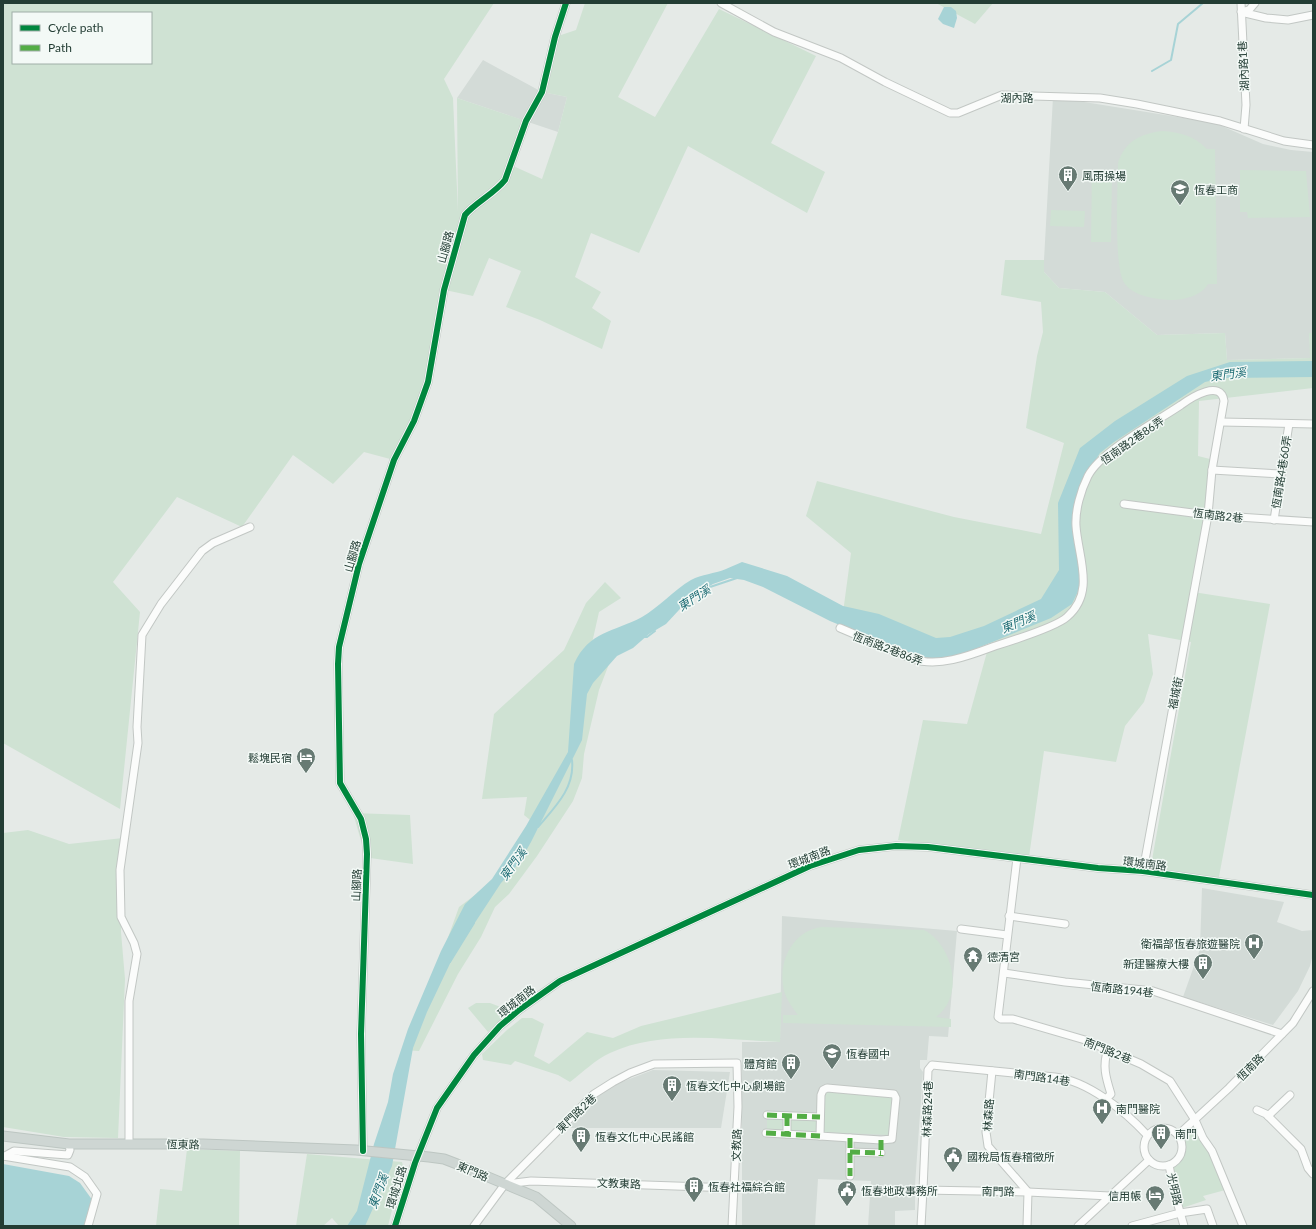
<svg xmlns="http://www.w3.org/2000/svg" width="1316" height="1229" font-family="Lato,'Noto Sans TC',sans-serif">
<rect width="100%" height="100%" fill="#e5eae7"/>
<g fill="#d3dbd7">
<path d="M483,60L542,92L567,97L558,132L457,98Z"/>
<path d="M1053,97L1215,123L1263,144L1291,150L1313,152V333H1309L1311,358L1227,360L1225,333L1157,335L1105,292L1059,288L1044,272V260Z"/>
<path d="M1202,888L1284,902L1277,922L1302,931L1313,930V954L1310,966L1298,991L1273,1025L1183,997L1200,949Z"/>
<path d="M782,916L957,931L948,1037L929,1036L927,1060H920V1068L923,1072L915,1185V1210L895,1211V1226H868L871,1181L818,1179L815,1226H742V1042H780Z"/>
<path d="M653,1070L730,1072L721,1128H568L595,1097L619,1083Z"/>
</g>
<g fill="#cfe2d3" fill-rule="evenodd">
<path d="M3,3H494L444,79L453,98L458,212L457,98L526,121L511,165L542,179L558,132L567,97L542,92L555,37L576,30L585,3H668L618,97L655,117L719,9L816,56L771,143L825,172L807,213L688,146L639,253L591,233L575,277L601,292L592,308L611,321L602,349L540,320L506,307L521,271L489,258L473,296L445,290L428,382L394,460L364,452L333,484L293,455L242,527L177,497L113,582L140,612L120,809L3,743ZM13,13H151V63H13Z"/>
<path d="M936,3H993L975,24Z"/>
<path d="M1162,131C1180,132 1194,136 1207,149H1215L1217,284H1208C1201,296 1184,300 1171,300C1156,299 1135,297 1125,284C1113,269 1118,186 1118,163C1125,141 1140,134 1162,131Z"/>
<path d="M1240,170L1306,171L1310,217L1248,218L1247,212H1240Z"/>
<path d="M1092,171H1112L1111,242H1091Z"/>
<path d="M1051,210L1085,211L1084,227L1050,226Z"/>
<path d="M1005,260H1044V272L1059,288L1105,292L1157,335L1225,333L1227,360L1310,358L1309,333H1313V388L1199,401L1198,456L1214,460L1193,592L1270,604L1218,882L1150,871L1191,642L1148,634L1153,674L1144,702L1125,726L1116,762L1044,751L1029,857L898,840L923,720L967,724L992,634L957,647L842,620L851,553L806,516L817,481L954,517L1041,534L1064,443L1026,428L1037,356L1043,332L1041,302L1001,295Z"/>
<path d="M605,582L621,598L599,612L590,652L609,664L599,690L584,754L582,778L573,801L537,856L509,894L495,907L481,937L458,974L419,1051L403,1050L441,957L459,907L487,886L539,827L524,815L527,797L482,799L494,714L564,650L586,603Z"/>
<path d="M353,813L410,815L413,864L363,857L362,844Z"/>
<path d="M28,830L69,844L123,838L121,887V932L125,979L118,1138L64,1137L3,1127V833Z"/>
<path d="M822,927L924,930C953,945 965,996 936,1017L951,1019V1027L783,1023V1015H798C791,1006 784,996 783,985C779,958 795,930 822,927Z"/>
<path d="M782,992L780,1042C726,1040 661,1029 610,1053C595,1060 583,1072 570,1082L558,1075L515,1061L511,1065L483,1060L482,1054L507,1030L522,1018H532L544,1024L534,1056L549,1064L587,1032L613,1038L641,1026Z"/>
<path d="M476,1003H490L511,1011L488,1032L468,1008Z"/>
<path d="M827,1091L893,1096L890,1135L823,1132L824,1095Z"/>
<path d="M767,1117L786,1118L785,1132L767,1131Z"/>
<path d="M790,1118L817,1119V1133L790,1132Z"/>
<path d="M1195,1120L1229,1189L1203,1196L1206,1200L1182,1208L1170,1163C1180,1156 1185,1147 1178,1135Z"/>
<path d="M187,1149L240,1151L239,1226H156L160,1189L182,1191Z"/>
<path d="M307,1154L402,1162L403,1166L388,1226H339L332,1218L323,1226H296Z"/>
</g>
<g fill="#a7d3d6">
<path d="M944,7H951L956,11L957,18L954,28L943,24L938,19Z"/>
<path d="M1313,361V377L1224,378L1205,382L1114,442L1100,453L1091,467L1076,498L1081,585L1072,604L1051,618L968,652L939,660L912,655L830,621L763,587L744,580L730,578L713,584L691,597L666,624L649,634L633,648L617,656L593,683L587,694L582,740L531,842L519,863L501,883L455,953L427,1012L413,1048L392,1166L365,1226H347L357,1211L374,1144L388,1102L393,1074L408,1029L441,951L465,904L492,879L526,826L568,752L574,664C589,631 614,632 642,617C658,608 674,590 691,580C702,574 714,574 726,569C731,567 737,564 742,562L787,576L843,606L879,614L936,638L950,637L984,626L1041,599L1059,570L1058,503L1080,448L1115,421L1187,376L1230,362Z"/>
<path d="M3,1164L69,1176L80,1183L93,1201L87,1226H3Z"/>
</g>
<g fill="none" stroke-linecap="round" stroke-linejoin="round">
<g stroke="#a7d3d6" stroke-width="2">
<path d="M1152,71L1171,60L1178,24L1203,3"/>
<path d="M707,588L737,578"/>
<path d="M687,601L700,592"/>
<path d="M643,637H647L655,631"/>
<path d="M538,827C555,807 575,788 572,760"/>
<path d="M450,962L474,923"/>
</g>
<g stroke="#c2c7c4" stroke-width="9">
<g id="minor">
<path d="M721,3L774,32L841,58L885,82L950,113H958L1002,95L1100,98L1137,104L1220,121L1284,141L1313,145"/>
<path d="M1241,3L1246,105L1244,129"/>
<path d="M1255,3L1249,10L1241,12L1266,18L1288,20L1313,15"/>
<path d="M1221,422L1313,424"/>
<path d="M1212,470L1280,474"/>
<path d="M1124,504L1208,515L1313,522"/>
<path d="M1274,520L1289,424"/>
<path d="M840,628L913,659C939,668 971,655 995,646C1011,641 1057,626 1067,617C1096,592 1078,557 1076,526C1075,510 1081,490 1088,476C1101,451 1156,422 1181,405C1192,397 1221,379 1224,401L1212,470L1208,515L1143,871"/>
<path d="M1017,858L998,1017L1001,1019H1013L1085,1040L1141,1064L1170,1081L1195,1120L1203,1138L1212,1151L1243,1226"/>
<path d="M1009,916L1065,924"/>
<path d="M961,929L1007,935"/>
<path d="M1004,973L1065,982L1153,991L1282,1034"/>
<path d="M992,1071L986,1132L988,1146L1028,1192L1027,1226"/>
<path d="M827,1088L894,1094L896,1098L892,1139L881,1140L820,1136L821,1095L823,1090Z"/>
<path d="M1105,1100L1111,1094C1106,1078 1102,1066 1108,1049"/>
<path d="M1257,1110L1266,1114L1301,1149L1308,1168L1313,1174"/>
<path d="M767,1115L820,1117"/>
<path d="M787,1116V1134"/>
<path d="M1268,1116L1290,1095"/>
<circle cx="1163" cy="1147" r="19"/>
<path d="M766,1133L820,1136"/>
<path d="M1178,1135L1229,1088L1293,1023L1313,991"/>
<path d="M850,1138V1176"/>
<path d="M129,1144V1001L137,954L134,943L121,917L120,870L138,743L137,727L142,635L161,604L202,551L213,543L250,527"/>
<path d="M363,1151L361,1034L367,854L366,839L361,819L340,783L338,664L339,647L359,564L394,460L414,421L428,382L444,290L465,215C476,202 494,194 505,180L526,121L542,92L555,37L566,3"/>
<path d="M850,1152L881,1153"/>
<path d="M3,1156L70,1167L85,1177L97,1194L88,1226"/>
<path d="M5,1156L14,1151L68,1155L70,1150L69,1144"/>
<path d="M1169,1165L1174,1191L1184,1226"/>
<path d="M506,1184L531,1181L733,1188"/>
<path d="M923,1190L928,1070L932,1065L1055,1077C1088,1081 1125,1111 1147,1135"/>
<path d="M395,1226L415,1163L437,1108L474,1055L500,1026L519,1010L560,981L810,866L859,850L896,846L928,847L1098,868L1143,871L1313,895"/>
<path d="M474,1226L505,1184L594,1094L613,1082L630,1073L654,1064L737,1063L738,1107L732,1226"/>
<path d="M921,1226L923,1190L1028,1192L1110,1196"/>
<path d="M1078,1226L1149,1160"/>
<path d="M1132,1226L1180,1213L1207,1209L1213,1226"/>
</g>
</g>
<g stroke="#bdc6c2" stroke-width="11">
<path id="major" d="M3,1136L69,1144H203L356,1150L429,1157L444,1159L457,1164L536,1197L571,1226"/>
</g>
<use href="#minor" stroke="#fbfcfb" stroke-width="7"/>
<use href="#major" stroke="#ced6d3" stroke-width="9"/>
<g stroke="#53ad45" stroke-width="5" stroke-dasharray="10 5" stroke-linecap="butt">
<path d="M767,1115L820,1117"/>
<path d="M787,1116V1134"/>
<path d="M766,1133L820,1136"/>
<path d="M850,1138V1176"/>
<path d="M881,1140V1156"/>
<path d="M850,1152L881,1153"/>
</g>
<g stroke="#f3f9f6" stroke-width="8">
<g id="cycleway">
<path d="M363,1151L361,1034L367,854L366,839L361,819L340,783L338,664L339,647L359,564L394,460L414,421L428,382L444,290L465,215C476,202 494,194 505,180L526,121L542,92L555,37L566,3"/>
<path d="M395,1226L415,1163L437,1108L474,1055L500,1026L519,1010L560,981L810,866L859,850L896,846L928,847L1098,868L1143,871L1313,895"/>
</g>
</g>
<use href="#cycleway" stroke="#00873e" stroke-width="6"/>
</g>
<defs>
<g id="building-pin" transform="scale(1)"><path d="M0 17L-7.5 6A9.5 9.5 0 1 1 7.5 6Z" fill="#677a73" stroke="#f3f9f6"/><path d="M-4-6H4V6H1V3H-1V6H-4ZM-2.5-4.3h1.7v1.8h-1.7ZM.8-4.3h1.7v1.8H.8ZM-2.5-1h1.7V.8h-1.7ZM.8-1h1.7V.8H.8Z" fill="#fff"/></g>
<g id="school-pin" transform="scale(1)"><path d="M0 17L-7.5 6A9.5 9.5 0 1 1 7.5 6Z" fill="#677a73" stroke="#f3f9f6"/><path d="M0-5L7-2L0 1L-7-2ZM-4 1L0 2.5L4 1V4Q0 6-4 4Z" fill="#fff"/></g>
<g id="hotel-pin" transform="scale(1)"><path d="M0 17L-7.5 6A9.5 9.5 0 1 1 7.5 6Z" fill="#677a73" stroke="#f3f9f6"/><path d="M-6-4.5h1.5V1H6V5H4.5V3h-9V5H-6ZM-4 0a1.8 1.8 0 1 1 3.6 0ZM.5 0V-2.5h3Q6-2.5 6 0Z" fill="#fff"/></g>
<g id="hospital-pin" transform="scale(1)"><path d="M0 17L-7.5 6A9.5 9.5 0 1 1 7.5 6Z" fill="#677a73" stroke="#f3f9f6"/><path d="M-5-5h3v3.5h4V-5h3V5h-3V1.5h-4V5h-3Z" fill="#fff"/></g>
<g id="temple-pin" transform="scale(1)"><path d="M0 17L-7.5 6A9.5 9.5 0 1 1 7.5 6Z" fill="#677a73" stroke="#f3f9f6"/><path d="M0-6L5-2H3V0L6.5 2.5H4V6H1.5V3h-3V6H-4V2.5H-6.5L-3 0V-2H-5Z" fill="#fff"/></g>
<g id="civic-pin" transform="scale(1)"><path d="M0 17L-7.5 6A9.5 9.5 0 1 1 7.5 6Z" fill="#677a73" stroke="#f3f9f6"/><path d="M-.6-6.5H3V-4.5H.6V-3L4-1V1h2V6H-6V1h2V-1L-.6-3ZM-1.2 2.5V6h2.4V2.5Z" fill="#fff"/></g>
</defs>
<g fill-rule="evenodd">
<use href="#building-pin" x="1068" y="175"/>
<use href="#school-pin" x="1180" y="189"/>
<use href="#hotel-pin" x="306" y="757"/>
<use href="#hospital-pin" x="1254" y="943"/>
<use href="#temple-pin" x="973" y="956"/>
<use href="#building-pin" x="1203" y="963"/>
<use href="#school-pin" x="832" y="1053"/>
<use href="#building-pin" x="791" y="1063"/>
<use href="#building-pin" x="672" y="1085"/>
<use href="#hospital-pin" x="1102" y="1108"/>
<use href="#building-pin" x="1161" y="1133"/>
<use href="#building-pin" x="581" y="1136"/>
<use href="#civic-pin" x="953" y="1156"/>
<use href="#building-pin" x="694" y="1186"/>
<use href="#civic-pin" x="847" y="1190"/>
<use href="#hotel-pin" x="1155" y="1195"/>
</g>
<g text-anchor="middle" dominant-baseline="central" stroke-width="3" stroke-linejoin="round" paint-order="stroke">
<g font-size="11" fill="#233d34" stroke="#f3f9f6">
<text transform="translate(1243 66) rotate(-93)">湖內路1巷</text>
<text x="1017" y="97">湖內路</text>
<text transform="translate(445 247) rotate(-75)">山腳路</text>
<text transform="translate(1132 440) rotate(-35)">恆南路2巷86弄</text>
<text transform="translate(1281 472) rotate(-81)">恆南路4巷60弄</text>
<text transform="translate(1218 515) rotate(6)">恆南路2巷</text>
<text transform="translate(352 556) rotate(-74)">山腳路</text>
<text transform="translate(888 648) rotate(21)">恆南路2巷86弄</text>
<text transform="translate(1175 693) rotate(-79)">福城街</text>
<text transform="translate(809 857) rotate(-21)">環城南路</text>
<text transform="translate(1145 863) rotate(7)">環城南路</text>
<text transform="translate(356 885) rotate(-88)">山腳路</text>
<text transform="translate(1122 989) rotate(6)">恆南路194巷</text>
<text transform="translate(516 1001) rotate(-38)">環城南路</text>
<text transform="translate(1108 1050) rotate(22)">南門路2巷</text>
<text transform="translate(1250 1067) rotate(-45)">恆南路</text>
<text transform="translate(1042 1077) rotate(8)">南門路14巷</text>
<text transform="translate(927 1109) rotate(-88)">林森路24巷</text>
<text transform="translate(576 1113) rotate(-44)">東門路2巷</text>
<text transform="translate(988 1115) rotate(-86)">林森路</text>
<text transform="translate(183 1144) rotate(1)">恆東路</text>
<text transform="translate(736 1145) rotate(-88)">文教路</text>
<text transform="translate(473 1171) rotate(23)">東門路</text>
<text transform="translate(619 1183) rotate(2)">文教東路</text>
<text transform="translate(396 1187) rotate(-73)">環城北路</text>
<text transform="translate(1175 1189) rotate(77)">光明路</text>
<text transform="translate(998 1191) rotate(1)">南門路</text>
</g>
<g font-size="11" fill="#233d34" stroke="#f3f9f6" text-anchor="start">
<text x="1082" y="175">風雨操場</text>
<text x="1194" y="189">恆春工商</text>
<text x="292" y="757" text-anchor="end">鬆塊民宿</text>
<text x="1240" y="943" text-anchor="end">衛福部恆春旅遊醫院</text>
<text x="987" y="956">德清宮</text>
<text x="1189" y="963" text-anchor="end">新建醫療大樓</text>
<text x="846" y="1053">恆春國中</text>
<text x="777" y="1063" text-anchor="end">體育館</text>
<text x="686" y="1085">恆春文化中心劇場館</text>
<text x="1116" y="1108">南門醫院</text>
<text x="1175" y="1133">南門</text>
<text x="595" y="1136">恆春文化中心民謠館</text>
<text x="967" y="1156">國稅局恆春稽徵所</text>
<text x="708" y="1186">恆春社福綜合館</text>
<text x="861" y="1190">恆春地政事務所</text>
<text x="1141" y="1195" text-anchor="end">信用帳</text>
</g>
<g font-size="12" font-style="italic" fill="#206e76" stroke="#f3f9f6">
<text transform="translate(1228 374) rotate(-7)">東門溪</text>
<text transform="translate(694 598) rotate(-33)">東門溪</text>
<text transform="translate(1018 622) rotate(-23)">東門溪</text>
<text transform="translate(513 864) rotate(-54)">東門溪</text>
<text transform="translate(378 1191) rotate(-69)">東門溪</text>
</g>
</g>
<rect width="1316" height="1229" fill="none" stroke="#233d34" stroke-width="8"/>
<rect x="12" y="12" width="140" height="52" fill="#f3f9f6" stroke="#a0aea8"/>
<rect x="20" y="25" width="20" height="6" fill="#00873e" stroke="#a0aea8"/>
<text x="48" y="32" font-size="12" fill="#233d34">Cycle path</text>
<rect x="20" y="45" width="20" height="6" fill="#53ad45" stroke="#a0aea8"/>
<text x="48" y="52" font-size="12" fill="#233d34">Path</text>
</svg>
